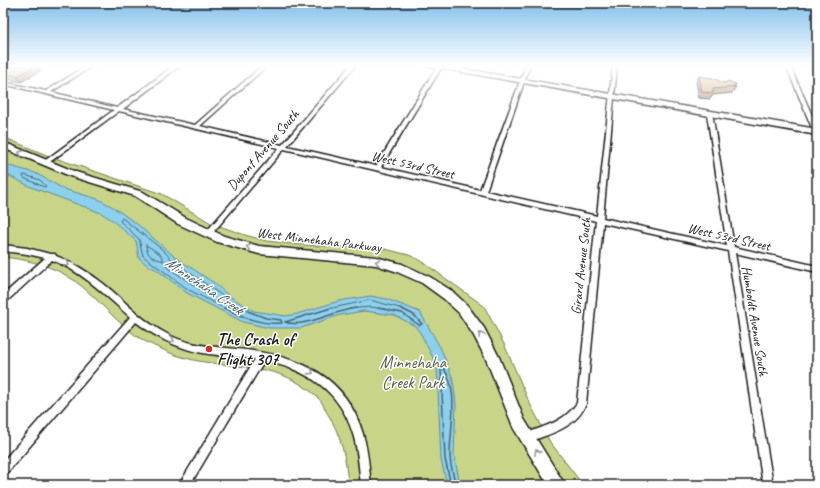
<svg xmlns="http://www.w3.org/2000/svg" width="820" height="488" font-family="Caveat,sans-serif">
<rect width="100%" height="100%" fill="#fff"/>
<filter id="ink" filterUnits="userSpaceOnUse"><feTurbulence type="fractalNoise" baseFrequency=".025" numOctaves="2"/><feDisplacementMap in="SourceGraphic" scale="8" xChannelSelector="R" yChannelSelector="G"/><feConvolveMatrix kernelMatrix="1 2 1 2 8 2 1 2 1" color-interpolation-filters="sRGB"/></filter>
<g filter="url(#ink)">
<path fill="#c8d588" stroke="#727852" d="M3,137L49,156L162,194L211,223L245,235L267,241L301,245L385,249L409,255L420,260L484,306L504,344L530,404L550,442L583,485H348C346,457 341,434 326,411C324,407 322,401 318,398C276,356 223,373 173,354C161,349 146,343 135,335C110,317 91,289 64,274C45,264 24,259 3,257Z"/>
<path fill="#8cd0ed" stroke="#5f8899" d="M3,164L35,173L64,189L98,199L113,207L137,224L175,257L214,283L229,296L254,311L286,316L297,314L339,301L370,296L387,299L420,312L441,349L453,379L456,405L454,454L460,485H447L441,460L437,366L421,334L415,326L394,315L364,311L340,315L301,328H269L243,322L187,293L156,269L148,266L139,258L136,241L112,220L101,213L31,187L3,173Z"/>
<g fill="none" stroke-linecap="round" stroke-linejoin="round">
<g stroke="#496470" stroke-width="1">
<path d="M25,175L40,180L46,186L44,187L24,178L23,176Z"/>
<path d="M146,245L160,254L164,261C153,258 147,257 146,245Z"/>
<path d="M168,262L208,290V292L206,293L167,267L165,263Z"/>
<path d="M226,309L189,290L143,256L139,239L120,221L122,218L163,250L172,260L241,309"/>
<path d="M328,309L370,300L403,309"/>
<path d="M349,309L370,307L385,309"/>
</g>
<g stroke="#496470" stroke-width="1.5">
<path d="M224,308C243,317 260,325 282,323L281,320L266,318L240,308"/>
<path d="M331,308L285,322C303,329 336,310 356,308"/>
<path d="M378,308L402,313L419,325L422,324L414,315L400,308"/>
<path d="M451,485L445,459L441,369L443,367C460,391 450,427 450,455C450,465 453,475 456,485"/>
</g>
<g stroke="#1c1c1c" stroke-width="3">
<g id="street">
<path d="M88,65H94L51,92L117,108L175,65H181L123,109L195,125L263,65H268L200,126L282,145L351,65H356L287,146L376,166L438,65H443L381,167L480,190L526,65H530L486,191L597,216L613,65H617L603,218L727,246L707,114L708,113H712L734,247L817,266V272L735,253L773,485H763L728,251L603,223L586,404C576,428 550,434 528,442L525,440L523,437L525,434C546,425 563,423 577,403L596,221L284,149L210,236L208,237L205,234L206,232L279,148L119,111L47,164H43V162L114,110L3,84V82L46,91Z"/>
<path d="M786,65H790L817,127V135L814,133Z"/>
<path d="M3,245L27,248L50,254H55L56,256C74,263 90,273 105,285C126,302 144,323 169,335C193,347 220,347 246,350C301,357 346,376 363,434C368,451 369,468 371,485H361C359,468 358,450 353,434C340,390 306,369 264,361L190,485H179L255,359C240,357 224,356 209,354C181,350 158,339 136,322L7,473L3,474V461L130,317C105,295 83,272 52,260L6,302L3,303V295L45,258L27,254L3,251Z"/>
</g>
</g>
<g stroke="#1c1c1c" stroke-width="3">
<g id="secondary">
<path d="M422,65H440L817,129V135Z"/>
<path d="M3,142L76,172L143,192L186,218L224,236L259,246L376,257L402,264L430,277L452,291L467,305L484,328L499,357L524,419L565,485H548L514,429L486,359L474,336L459,313L444,299L422,283L395,271L376,265L259,254L217,242L178,224L135,196L70,176L3,148Z"/>
</g>
</g>
<use href="#street" fill="#fff" fill-rule="evenodd"/>
<use href="#secondary" fill="#fff" fill-rule="evenodd"/>
</g>
<g fill="#b39170" stroke="#1c1c1c">
<path d="M3,65L42,70L21,82L3,78Z"/>
<path d="M699,76L724,83L736,84L735,87H736L732,93L713,95L710,99L699,98L696,82Z"/>
</g>
<path fill="#92765b" stroke="#1c1c1c" d="M36,65H39L42,70L21,82L17,76Z"/>
<g fill="#d0a982" stroke="#1c1c1c">
<path d="M3,65H36L17,76L3,73Z"/>
<path d="M699,76L713,78L724,83L728,81L736,84L733,86L736,87L713,89V93L702,92Z"/>
</g>
<defs><path id="oneway-chevron" d="M-2-3.5L2.5 0L-2 3.5" fill="none" stroke-width="1.6" stroke-linecap="round" stroke-linejoin="round"/></defs>
<g stroke="#999">
<use href="#oneway-chevron" transform="translate(21 153) rotate(-156)"/>
<use href="#oneway-chevron" transform="translate(249 247) rotate(-166)"/>
<use href="#oneway-chevron" transform="translate(378 262) rotate(-167)"/>
<use href="#oneway-chevron" transform="translate(67 264) rotate(31)"/>
<use href="#oneway-chevron" transform="translate(481 335) rotate(-119)"/>
<use href="#oneway-chevron" transform="translate(172 340) rotate(22)"/>
<use href="#oneway-chevron" transform="translate(311 372) rotate(33)"/>
<use href="#oneway-chevron" transform="translate(537 452) rotate(-120)"/>
</g>
</g>
<linearGradient id="sky" x2="0" y2="1"><stop stop-color="#83bfea"/><stop offset="0.49" stop-color="#fff"/><stop offset="1" stop-color="#fff" stop-opacity="0"/></linearGradient>
<rect width="820" height="134" fill="url(#sky)"/>
<circle fill="#c8321e" stroke="#fff" stroke-width="1.5" cx="209" cy="349" r="4"/>
<g text-anchor="middle" dominant-baseline="central" stroke-width="3" stroke-linejoin="round" paint-order="stroke">
<g font-size="14" fill="#1c1c1c" stroke="#fff">
<text transform="translate(263 150) rotate(-49)">Dupont Avenue South</text>
<text transform="translate(413 165) rotate(13)">West 53rd Street</text>
<text transform="translate(729 237) rotate(13)">West 53rd Street</text>
<text transform="translate(319 240) rotate(7)">West Minnehaha Parkway</text>
<text transform="translate(581 266) rotate(-84)">Girard Avenue South</text>
<text transform="translate(755 321) rotate(81)">Humboldt Avenue South</text>
</g>
<g font-size="15" font-style="italic" fill="#435b65" stroke="#fff">
<text transform="translate(204 286) rotate(34)">Minnehaha Creek</text>
</g>
<g font-size="17" font-weight="bold" fill="#1c1c1c" stroke="#fff" text-anchor="start">
<text x="217" y="339">The Crash of<tspan x="217" dy="20">Flight 307</tspan></text>
</g>
<g font-size="17" fill="#585d42" stroke="#fff">
<text x="413" y="362">Minnehaha<tspan x="413" dy="20">Creek Park</tspan></text>
</g>
</g>
<rect width="820" height="488" fill="none" stroke="#fff" stroke-width="16"/>
<rect x="8" y="8" width="804" height="472" fill="none" stroke="#1c1c1c" stroke-width="1.5" filter="url(#ink)"/>
</svg>
